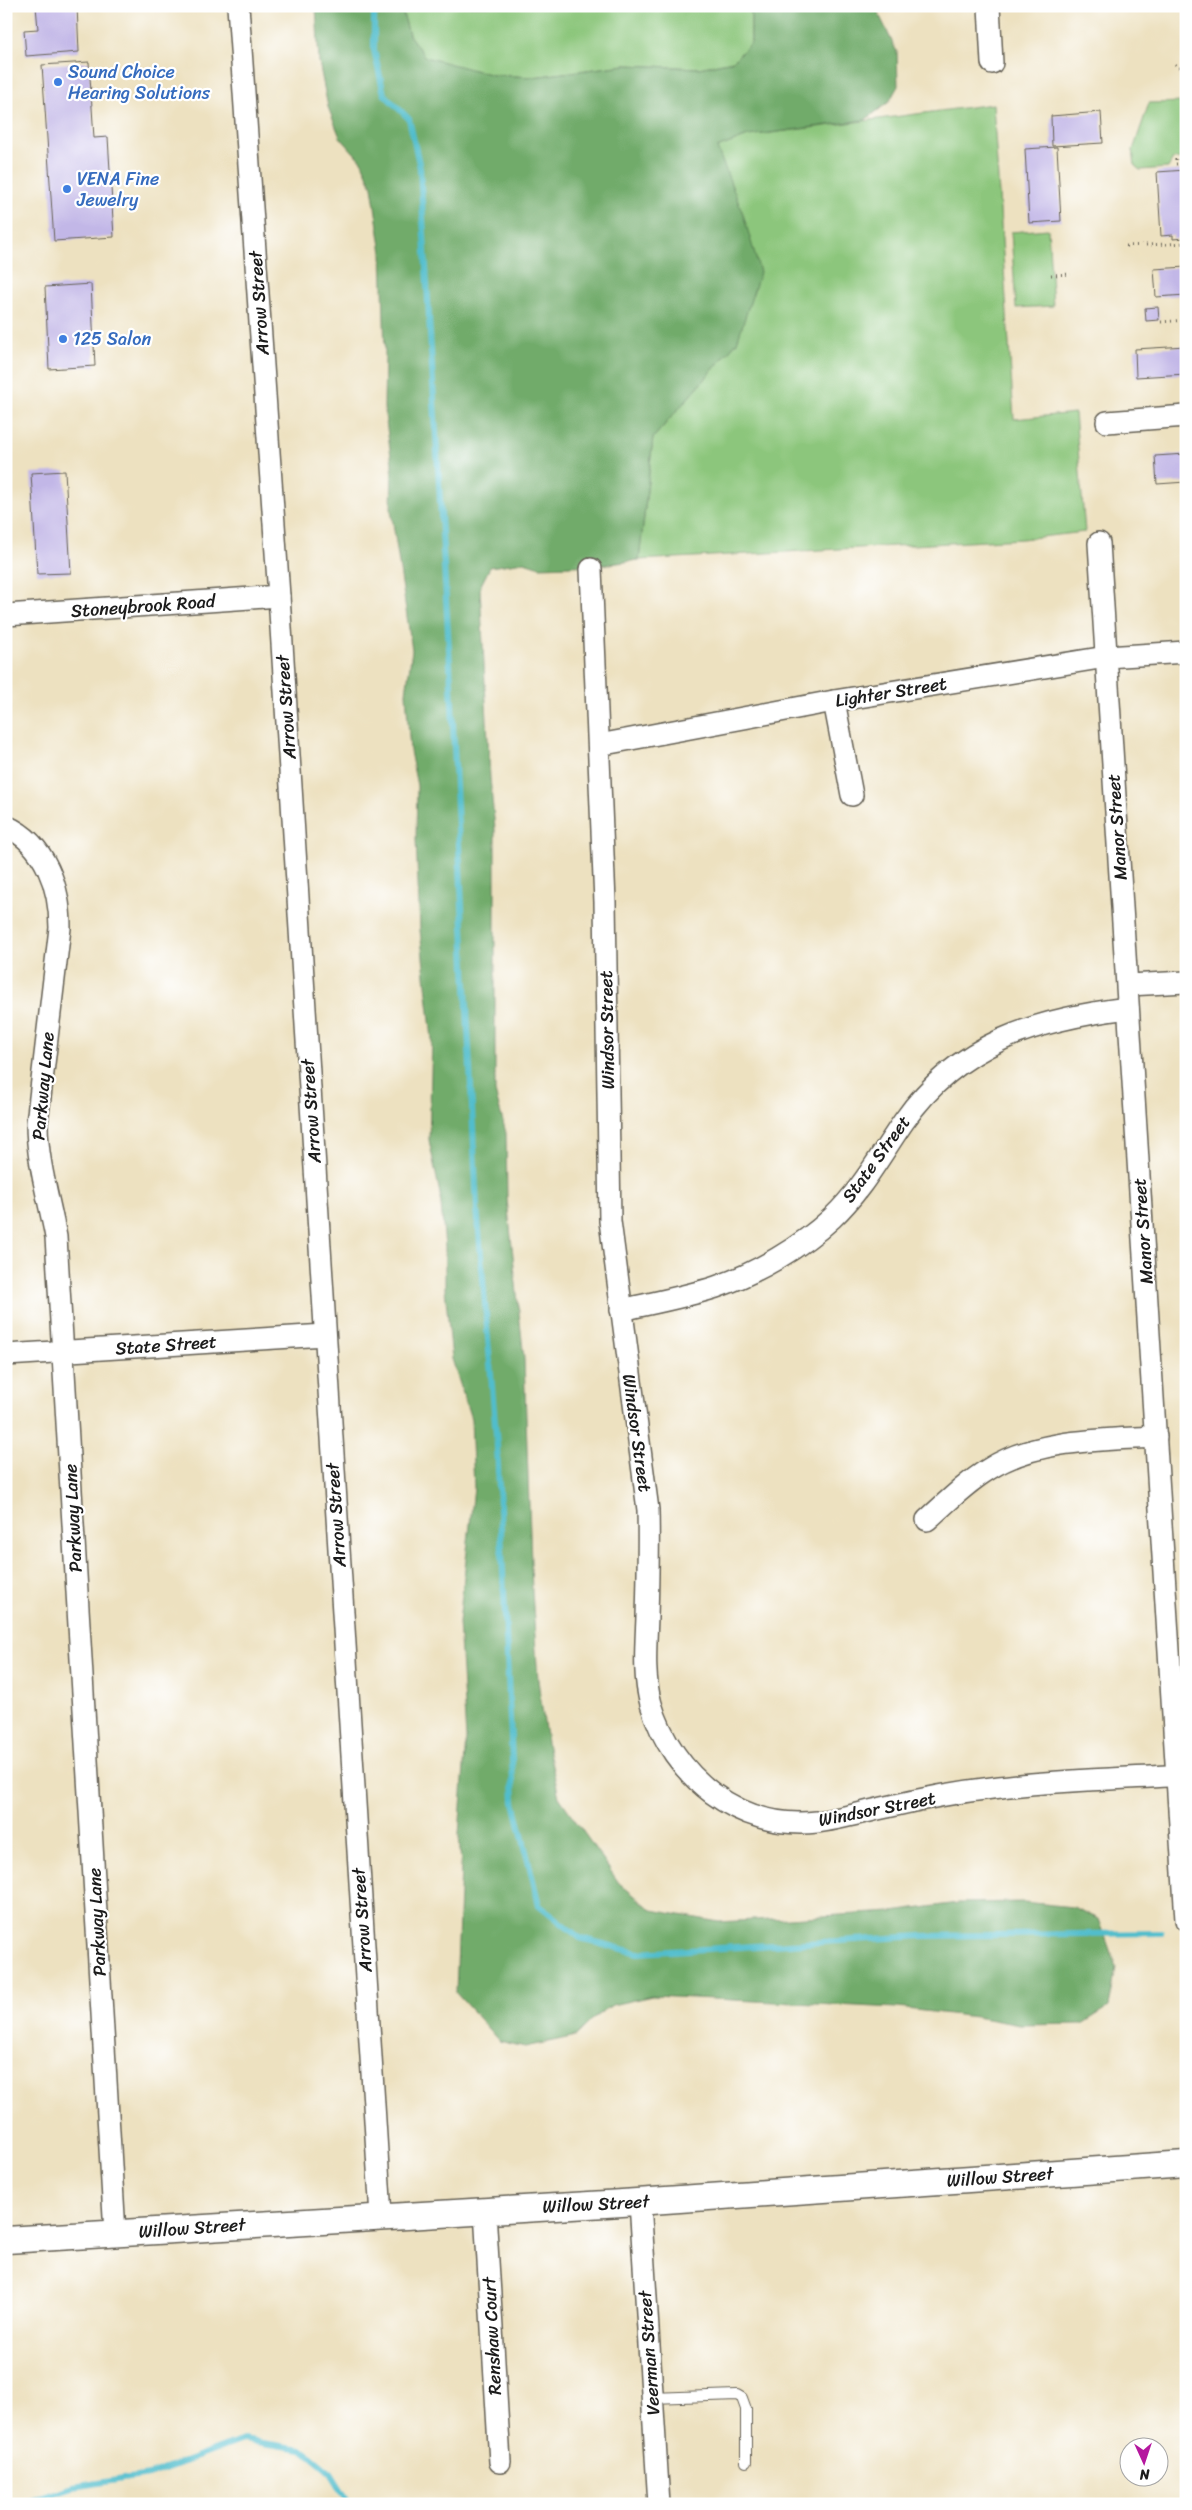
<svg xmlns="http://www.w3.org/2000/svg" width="1192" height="2510" font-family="Sriracha,sans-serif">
<rect width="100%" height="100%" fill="#fff"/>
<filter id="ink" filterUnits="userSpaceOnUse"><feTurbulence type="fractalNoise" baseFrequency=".02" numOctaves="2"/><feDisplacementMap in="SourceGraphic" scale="10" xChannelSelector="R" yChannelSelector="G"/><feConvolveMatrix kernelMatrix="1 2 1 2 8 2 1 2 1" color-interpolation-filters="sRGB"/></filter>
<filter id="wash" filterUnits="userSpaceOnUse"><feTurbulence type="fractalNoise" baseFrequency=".0096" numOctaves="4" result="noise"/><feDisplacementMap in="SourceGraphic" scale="20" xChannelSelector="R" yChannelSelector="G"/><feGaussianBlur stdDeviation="1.12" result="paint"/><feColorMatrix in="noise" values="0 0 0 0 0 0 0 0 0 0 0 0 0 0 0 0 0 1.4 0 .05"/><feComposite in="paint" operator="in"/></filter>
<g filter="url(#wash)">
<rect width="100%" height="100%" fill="#ede1c0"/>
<g fill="#8cc67b" stroke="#54714c">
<path d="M401,6H751V43L733,61L699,68L625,65L533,77L493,75L425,58L409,35Z"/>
<path d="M1186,102V158L1173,159L1168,168L1140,170L1135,166L1133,150L1149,103Z"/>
<path d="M993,104L1014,419L1075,413L1085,532L1022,539L639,560L653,438L737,342L743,214L716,148L748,136Z"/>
<path d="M1048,229L1053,306L1016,308L1011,232Z"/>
</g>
<path fill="#71ab6b" stroke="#466444" d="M316,6H401L409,35L425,57L493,75L533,77L625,65L699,68L733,61L751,43V6H875L897,52L898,86L889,102L865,120L748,136L717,148L743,214L760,272L737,342L653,438L639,560L603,565L540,567L524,562L490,567L480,587L490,778L495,829V1092L506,1133L507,1199L524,1359L532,1591L538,1680L547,1743L559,1797L619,1883L652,1910L719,1922L892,1912L958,1903L1024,1902L1073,1907L1099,1919L1116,1967L1109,2007L1082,2024L1020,2025L976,2017L897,2008L652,1996L612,2005L595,2017L576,2036L525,2047L499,2041L456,1993L461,1866L459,1834L466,1739L459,1622L474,1488L471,1419L452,1359L445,1289V1247L440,1194L429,1140L432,1039L420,930L416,839L417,786L410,751L406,693L412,650L391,510L392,463L384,408L385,354L382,253L372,187L362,162L340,137L328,107L319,62Z"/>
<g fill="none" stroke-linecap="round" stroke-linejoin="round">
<g stroke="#51bdcc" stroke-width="6">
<path d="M374,6V50L384,94L409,119L420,168L450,665L477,1208L497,1446L514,1802L539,1905L580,1938L638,1953L922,1936L1161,1933"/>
<path d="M22,2504L73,2487L149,2475L243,2440L302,2449L331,2473L350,2504"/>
</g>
</g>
<g id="blocks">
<g fill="#c2b7e7">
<path d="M36,6H77L79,52L26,56L24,30L38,29Z"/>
<path d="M89,62L94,138L108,137L114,237L54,241L42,65Z"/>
<path d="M1101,112L1103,143L1052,146L1051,116Z"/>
<path d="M1057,147L1061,221L1029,223L1025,149Z"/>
<path d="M1186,170L1185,238L1173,239V235L1161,236L1157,172Z"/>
<path d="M1186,267V295L1156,297L1154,269Z"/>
<path d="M91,284L95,366L49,369L45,287Z"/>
<path d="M1158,307L1159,320L1146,321L1145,308Z"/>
<path d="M1186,346V374L1136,377L1135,349Z"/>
<path d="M1186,454V482L1157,484L1155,456Z"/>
<path d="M65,471L71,573L37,574L31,473Z"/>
</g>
</g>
</g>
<g filter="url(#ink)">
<use href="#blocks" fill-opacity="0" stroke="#656155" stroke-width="1"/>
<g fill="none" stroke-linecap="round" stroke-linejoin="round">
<g stroke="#656155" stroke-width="12">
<path id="service" d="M652,2398L737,2395L742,2398L746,2409V2462"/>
</g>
<g stroke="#656155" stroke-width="24">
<g id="minor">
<path d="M238,6L279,596L381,2216"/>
<path d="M989,6L992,63"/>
<path d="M1107,422L1186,416"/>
<path d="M1099,543L1186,1920"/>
<path d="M591,569L605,902L610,1221L648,1510C649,1546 648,1581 647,1617C646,1645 643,1676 651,1704C672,1776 739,1831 817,1822C841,1819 863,1812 887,1807C921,1799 957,1792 992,1788C1056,1780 1121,1779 1186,1775"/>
<path d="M6,615L279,596"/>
<path d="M834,701L852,795"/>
<path d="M599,745L834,701L1106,657L1186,652"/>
<path d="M6,826C46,844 60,888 60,928L37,1123C37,1162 49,1199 56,1237L115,2233"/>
<path d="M1128,985L1186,982"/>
<path d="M621,1310C652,1303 685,1297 716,1287C757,1273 801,1247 832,1218C862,1190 881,1154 904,1121C959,1042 1038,1019 1128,1008"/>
<path d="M6,1355L325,1335"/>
<path d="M927,1520C947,1502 966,1483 989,1469C1036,1439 1102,1440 1156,1437"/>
<path d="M640,2202L659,2504"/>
<path d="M485,2211L500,2462"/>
</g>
</g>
<g stroke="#656155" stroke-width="29">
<path id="tertiary" d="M6,2240L622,2203L1186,2164"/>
</g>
<g stroke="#656155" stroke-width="3" stroke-dasharray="1 4" stroke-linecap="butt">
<path d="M1172,9L1186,8"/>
<path d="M1175,64L1186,74"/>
<path d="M1176,159V164L1186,163"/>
<path d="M1126,246L1186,243"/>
<path d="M1051,275L1071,274"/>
<path d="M1161,322L1186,320"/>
<path d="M1182,506L1186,505"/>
</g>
<use href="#service" stroke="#fff" stroke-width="10"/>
<use href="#minor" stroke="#fff" stroke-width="21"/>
<use href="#tertiary" stroke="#fff" stroke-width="26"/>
</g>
</g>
<g fill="#3f7fe0" stroke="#fff" stroke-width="2">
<circle cx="58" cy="82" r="5"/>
<circle cx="67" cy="189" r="5"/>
<circle cx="63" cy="339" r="5"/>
</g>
<g text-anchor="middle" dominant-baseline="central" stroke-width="4.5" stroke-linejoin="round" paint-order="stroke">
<g font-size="18" fill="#366cbe" stroke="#fff" text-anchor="start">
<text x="68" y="72">Sound Choice<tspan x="68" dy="21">Hearing Solutions</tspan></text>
<text x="77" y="179">VENA Fine<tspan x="77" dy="21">Jewelry</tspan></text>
<text x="73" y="339">125 Salon</text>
</g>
<g font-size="18" fill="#1c1c1c" stroke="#fff">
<text transform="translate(259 303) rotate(-94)">Arrow Street</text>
<text transform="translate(143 606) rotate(-4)">Stoneybrook Road</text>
<text transform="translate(891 692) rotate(-9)">Lighter Street</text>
<text transform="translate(286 707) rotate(-94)">Arrow Street</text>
<text transform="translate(1117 827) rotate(-94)">Manor Street</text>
<text transform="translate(607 1030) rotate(-91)">Windsor Street</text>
<text transform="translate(43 1086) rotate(-85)">Parkway Lane</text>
<text transform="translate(311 1111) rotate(-94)">Arrow Street</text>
<text transform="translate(876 1159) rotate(-54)">State Street</text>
<text transform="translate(1143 1231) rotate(-94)">Manor Street</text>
<text transform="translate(166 1345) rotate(-4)">State Street</text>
<text transform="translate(637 1433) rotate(82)">Windsor Street</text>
<text transform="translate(336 1515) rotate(-94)">Arrow Street</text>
<text transform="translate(73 1518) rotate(-93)">Parkway Lane</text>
<text transform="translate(877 1809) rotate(-11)">Windsor Street</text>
<text transform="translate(362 1920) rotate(-94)">Arrow Street</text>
<text transform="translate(97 1922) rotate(-93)">Parkway Lane</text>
<text transform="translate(1000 2177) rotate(-4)">Willow Street</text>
<text transform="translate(596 2204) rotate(-3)">Willow Street</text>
<text transform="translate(192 2228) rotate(-4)">Willow Street</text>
<text transform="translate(492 2336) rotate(-93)">Renshaw Court</text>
<text transform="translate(649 2353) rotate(-94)">Veerman Street</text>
</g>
</g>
<rect width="1192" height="2510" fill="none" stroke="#fff" stroke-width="25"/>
<g transform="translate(1144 2462) rotate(177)"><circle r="24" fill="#ffffff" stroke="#a4a4a4"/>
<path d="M0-4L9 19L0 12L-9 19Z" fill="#b5179e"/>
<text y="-8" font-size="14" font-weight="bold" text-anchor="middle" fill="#1c1c1c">N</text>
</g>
</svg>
